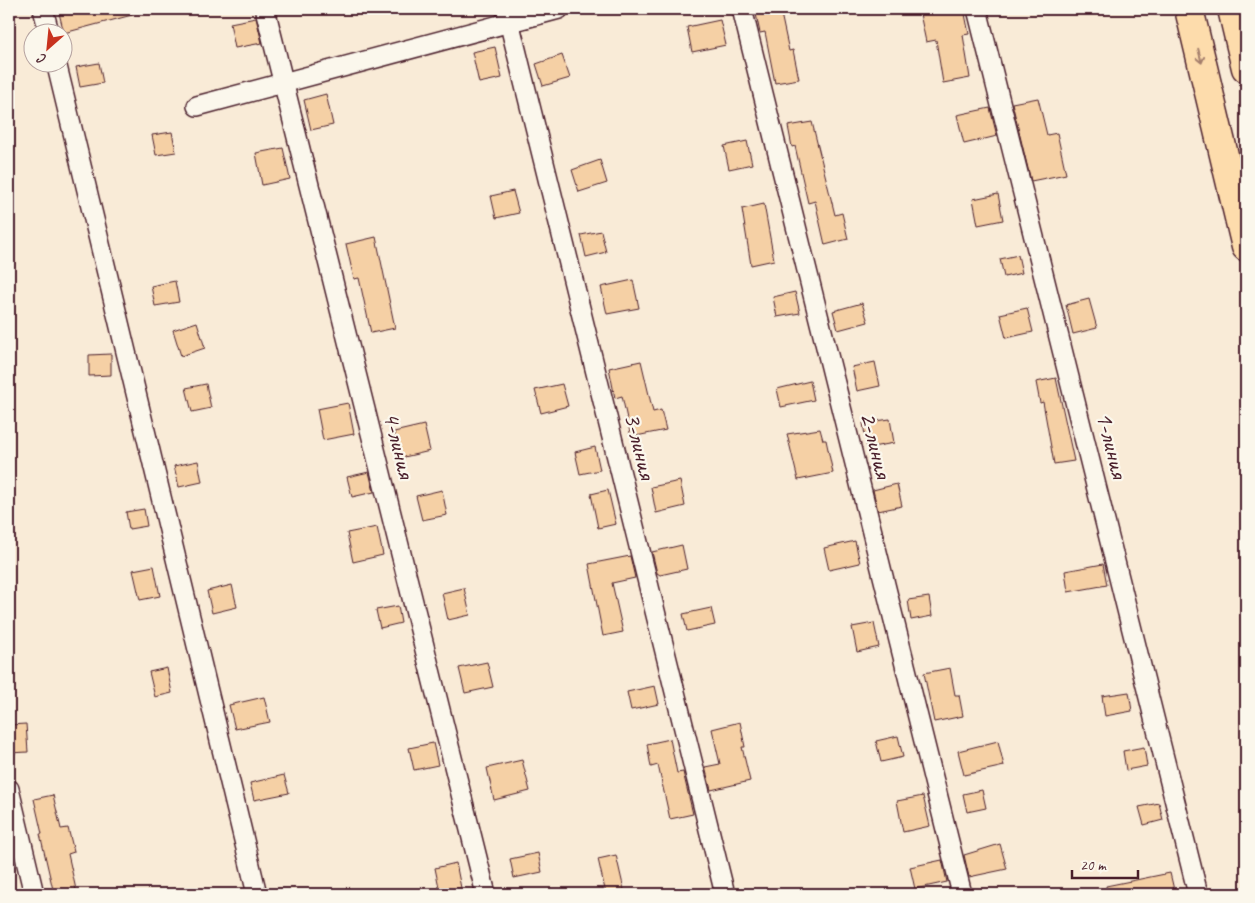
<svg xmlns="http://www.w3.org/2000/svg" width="1255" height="903" font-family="Caveat,sans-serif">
<rect width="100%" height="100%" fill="#f9ebd7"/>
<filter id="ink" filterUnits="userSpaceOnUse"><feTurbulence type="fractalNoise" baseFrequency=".02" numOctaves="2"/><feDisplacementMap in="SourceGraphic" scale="10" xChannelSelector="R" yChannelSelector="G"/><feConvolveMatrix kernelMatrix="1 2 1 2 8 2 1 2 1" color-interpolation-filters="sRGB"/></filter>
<g filter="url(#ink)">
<g fill="#f5d0a5" stroke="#4a1f2b">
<path d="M74,9H131L132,15L64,33L59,13Z"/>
<path d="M780,9L789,51L793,50L799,79L775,83L765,32L760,33L756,14Z"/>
<path d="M919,9H964L969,34L963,35L970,78L943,83L936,40L926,42Z"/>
<path d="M256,18L262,43L235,48L230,23Z"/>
<path d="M720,20L726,45L692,52L687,27Z"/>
<path d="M495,47L502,78L479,83L472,52Z"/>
<path d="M562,55L570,78L543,86L536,64Z"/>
<path d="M99,63L103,83L80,87L76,67Z"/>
<path d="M326,94L333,125L311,130L304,100Z"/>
<path d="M1038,98L1047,135L1057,133L1066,174L1031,181L1012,103Z"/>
<path d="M990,108L997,136L964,144L957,115Z"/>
<path d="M812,122L835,215L842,213L848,239L825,245L815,201L808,203L795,146L792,147L788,126Z"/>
<path d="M172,132L176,152L156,155L152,135Z"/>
<path d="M747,141L752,164L729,169L724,146Z"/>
<path d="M283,148L290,179L262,185L256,153Z"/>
<path d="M600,160L607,183L579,192L572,170Z"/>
<path d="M513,191L519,213L496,218L491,196Z"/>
<path d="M998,194L1003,220L978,225L973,199Z"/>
<path d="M764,204L774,260L751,265L742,209Z"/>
<path d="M601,231L606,252L586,257L581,235Z"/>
<path d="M376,237L395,328L371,333L359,278L354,279L346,244Z"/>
<path d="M1018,255L1022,273L1004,277L1000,259Z"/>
<path d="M633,280L639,308L607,314L601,287Z"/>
<path d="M175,281L179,302L155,306L151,286Z"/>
<path d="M795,292L800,313L777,317L773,297Z"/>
<path d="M1089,299L1097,328L1073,334L1066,305Z"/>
<path d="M862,303L868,322L838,330L833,311Z"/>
<path d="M1027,308L1033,332L1006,338L1000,314Z"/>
<path d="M197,322L205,348L181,356L173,330Z"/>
<path d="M111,354V375L89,376V355Z"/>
<path d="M641,361L653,412L661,410L666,430L631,437L622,396L615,398L609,368Z"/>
<path d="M875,362L880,386L857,391L852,367Z"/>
<path d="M1056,378L1074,461L1054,464L1043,402L1040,403L1036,382Z"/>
<path d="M810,381L814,400L781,407L777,389Z"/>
<path d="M206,384L211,408L192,412L186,388Z"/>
<path d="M562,384L568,406L541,413L535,390Z"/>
<path d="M348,403L354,434L323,440L317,409Z"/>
<path d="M890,419L894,443L867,448L863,423Z"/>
<path d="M424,425L430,451L400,458L394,432Z"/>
<path d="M820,429L823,440H826L833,473L798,480L787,434Z"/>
<path d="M595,447L600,470L580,474L575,452Z"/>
<path d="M198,461L202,482L179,487L174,466Z"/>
<path d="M369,472L374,492L352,497L347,477Z"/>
<path d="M680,481L685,506L656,513L651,487Z"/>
<path d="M897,484L902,506L878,511L873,490Z"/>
<path d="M442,490L447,515L422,520L416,496Z"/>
<path d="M608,490L616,524L598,528L591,494Z"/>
<path d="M144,509L147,526L129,529L126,512Z"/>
<path d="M377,527L383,555L353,562L347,533Z"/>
<path d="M855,541L860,563L829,570L824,548Z"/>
<path d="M682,545L687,569L660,575L657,573L652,552Z"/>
<path d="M630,556L635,578L612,583L623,632L603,636L589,564Z"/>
<path d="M1103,564L1107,585L1068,592L1065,571Z"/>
<path d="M154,566L160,596L140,600L133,570Z"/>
<path d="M232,585L237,607L212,613L207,591Z"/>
<path d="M464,588L470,615L448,620L442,593Z"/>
<path d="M929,597L932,616L911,620L908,600Z"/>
<path d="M398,606L401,623L380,628L376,610Z"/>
<path d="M711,608L715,625L687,631L683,614Z"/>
<path d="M874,623L879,647L857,652L852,627Z"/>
<path d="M487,662L493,687L465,693L459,668Z"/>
<path d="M167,668L172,693L155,697L149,672Z"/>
<path d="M950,668L955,695H959L963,716L934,722L924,673Z"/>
<path d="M655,686L659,704L631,710L627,692Z"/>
<path d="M1129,692L1132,711L1105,716L1102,696Z"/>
<path d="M264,697L270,722L235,729L229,705Z"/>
<path d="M740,722L745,747H742L750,781L711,790L705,767L720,764L712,729Z"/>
<path d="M26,724L28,752L9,753V725Z"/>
<path d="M898,736L903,757L881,762L876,741Z"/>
<path d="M670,739L677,773L683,772L693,814L670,819L658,765L651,767L647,744Z"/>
<path d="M998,741L1004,766L964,775L958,751Z"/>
<path d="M433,743L438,765L414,770L409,748Z"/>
<path d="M1144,747L1147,766L1126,770L1123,751Z"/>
<path d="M522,760L530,791L494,800L487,768Z"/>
<path d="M284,775L289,793L254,800L250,783Z"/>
<path d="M982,790L986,808L967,812L963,794Z"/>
<path d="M53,795L61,829L68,828L74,852L68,854L77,894H54L40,834H42L34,799Z"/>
<path d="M923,796L930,826L903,832L897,801Z"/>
<path d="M1159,803L1163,820L1144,825L1139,807Z"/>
<path d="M1000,844L1007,869L969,877L964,855Z"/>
<path d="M538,853L542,872L514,878L510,859Z"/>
<path d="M616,855L625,894H606L598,859Z"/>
<path d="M942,860L947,882L915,889L910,867Z"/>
<path d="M456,863L461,888L440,892L435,868Z"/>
<path d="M1170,873L1175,894H1107L1106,886Z"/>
</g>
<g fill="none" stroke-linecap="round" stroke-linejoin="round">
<g stroke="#4a1f2b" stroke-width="22">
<g id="street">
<path d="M43,9L49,32"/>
<path d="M265,9L486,894"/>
<path d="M506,9L725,894"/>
<path d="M742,9L962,894"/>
<path d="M977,9L1198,894"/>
<path d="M56,62L257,894"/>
<path d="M197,106L559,9"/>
<path d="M9,789L34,894"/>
</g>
</g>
<g stroke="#4a1f2b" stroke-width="31">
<g id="primary">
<path d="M1189,9L1246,247"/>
<path d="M1232,9L1246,68"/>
</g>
</g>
<use href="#street" stroke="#fbf7ec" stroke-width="19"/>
<use href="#primary" stroke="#fddcac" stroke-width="28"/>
</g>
<defs><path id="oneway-shaft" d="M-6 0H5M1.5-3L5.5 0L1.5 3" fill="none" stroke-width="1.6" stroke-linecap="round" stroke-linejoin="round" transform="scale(1.25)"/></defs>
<use stroke="#a47e6c" href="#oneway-shaft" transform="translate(1200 56) rotate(76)"/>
</g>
<g text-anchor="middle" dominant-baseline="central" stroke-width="4.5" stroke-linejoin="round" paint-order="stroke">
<g font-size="25" fill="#4a1f2b" stroke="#fbf7ec">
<text transform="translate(399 445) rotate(76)">4-линия</text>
<text transform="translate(876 445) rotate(76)">2-линия</text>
<text transform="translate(1112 445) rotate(76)">1-линия</text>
<text transform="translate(640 446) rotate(76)">3-линия</text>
</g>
</g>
<rect width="1255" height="903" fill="none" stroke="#fbf7ec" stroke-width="30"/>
<rect x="15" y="15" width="1225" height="873" fill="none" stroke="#4a1f2b" stroke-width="2" filter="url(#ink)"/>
<g transform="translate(48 48) rotate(207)"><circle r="24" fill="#fbf7ec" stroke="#b4a19f"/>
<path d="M0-4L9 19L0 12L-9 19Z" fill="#c8321e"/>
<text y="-8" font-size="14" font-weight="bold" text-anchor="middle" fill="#4a1f2b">С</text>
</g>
<path d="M1072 870v8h66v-8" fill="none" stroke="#4a1f2b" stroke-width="2.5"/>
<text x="1080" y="870" font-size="15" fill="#4a1f2b" stroke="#fbf7ec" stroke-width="4" paint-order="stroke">20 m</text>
</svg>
